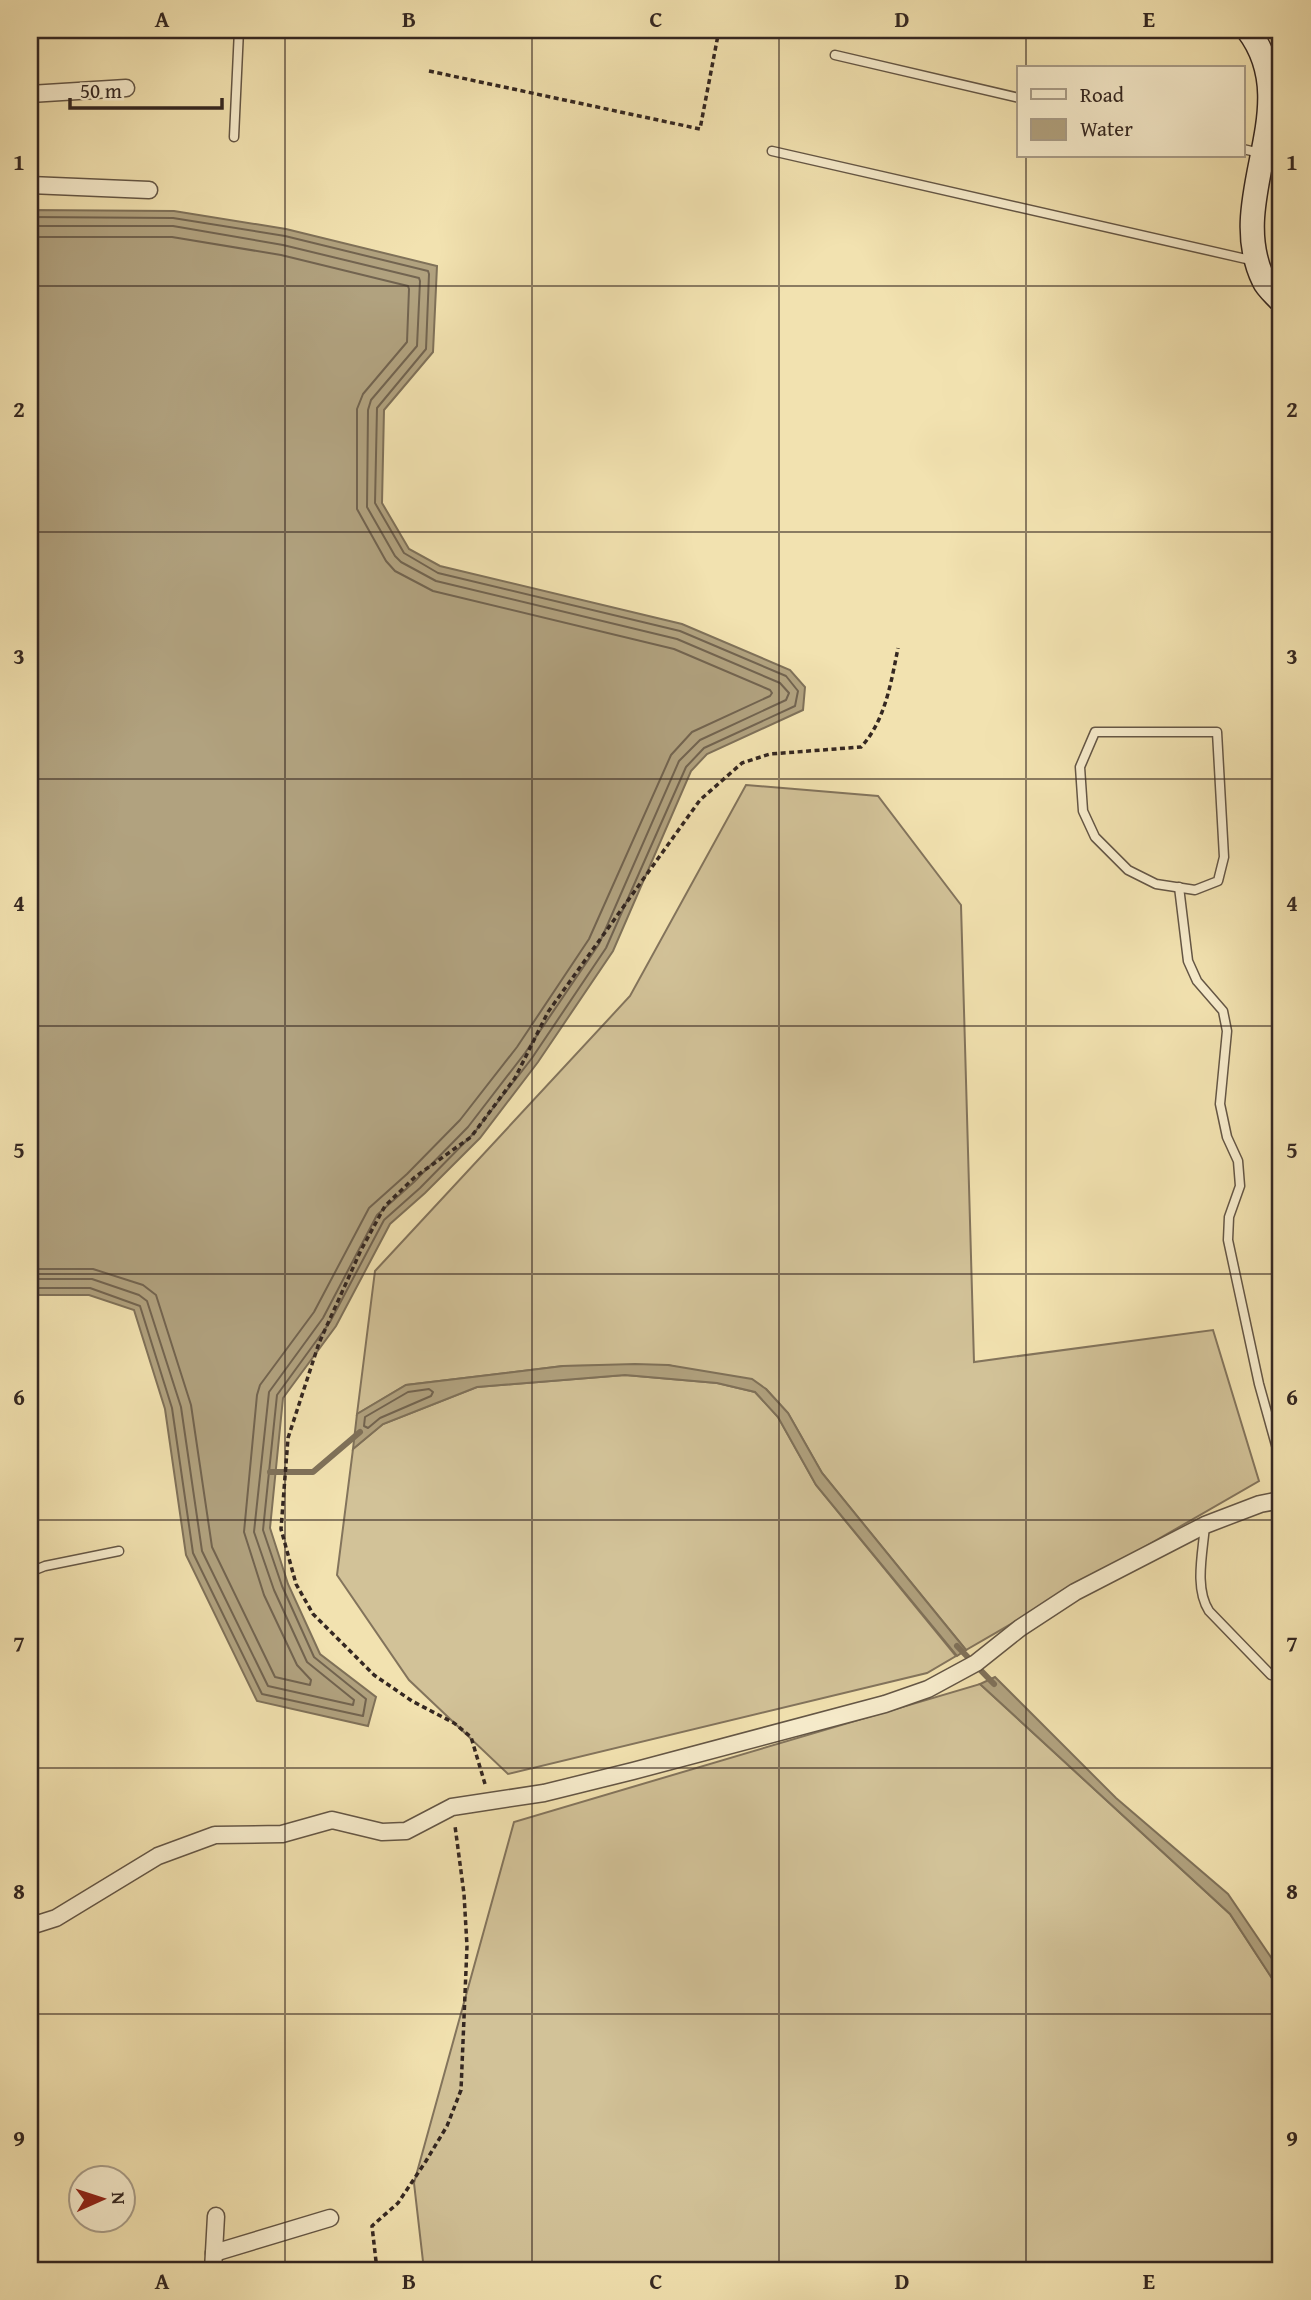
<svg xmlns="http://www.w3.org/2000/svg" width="1311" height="2300" font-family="'Gentium Book Plus',serif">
<rect width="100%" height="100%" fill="#f2e2b0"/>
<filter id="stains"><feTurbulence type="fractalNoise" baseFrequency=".00286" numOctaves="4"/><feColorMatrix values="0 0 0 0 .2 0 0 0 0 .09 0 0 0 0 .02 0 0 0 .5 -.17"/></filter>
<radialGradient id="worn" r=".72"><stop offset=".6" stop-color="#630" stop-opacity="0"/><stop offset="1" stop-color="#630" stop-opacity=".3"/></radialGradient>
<g fill="#d2c298" stroke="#83745c" stroke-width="2">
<path d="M746,785L878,796L961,905L974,1362L1213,1330L1259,1481L966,1650L822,1473L788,1413L766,1389L668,1365L563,1366L406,1385L357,1414L375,1271L630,996Z"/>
<path d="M625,1375L717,1383L755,1392L778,1417L816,1485L956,1656L927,1673L508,1774L409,1680L337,1575L353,1449L383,1424L477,1387Z"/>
<path d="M980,1684L1230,1914L1281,1992V2270H424L414,2183L514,1822Z"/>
</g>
<g fill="#b1a27f" stroke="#7f7159" stroke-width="2">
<path d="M30,210L174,211L286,229L437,266L433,352L384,410L382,503L409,549L440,566L682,624L790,670L805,687L803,710L707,754L691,771L613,951L538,1062L480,1138L425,1193L390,1224L336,1326L283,1398L270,1528L288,1584L320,1654L376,1697L368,1726L257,1701L186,1555L165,1409L134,1310L89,1295H30Z"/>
<path d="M635,1364L668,1365L752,1379L766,1389L788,1413L822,1473L966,1650L957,1656L816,1485L778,1417L755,1392L717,1383L625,1375L477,1387L383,1424L353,1449L357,1414L406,1385L563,1366Z"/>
<path d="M995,1677L1116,1798L1228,1894L1281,1972V1992L1230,1914L980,1684Z"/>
</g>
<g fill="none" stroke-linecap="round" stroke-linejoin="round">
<g stroke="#726450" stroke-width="2">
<path d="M30,217L173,218L285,236L428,271L429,274L426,349L377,408L375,503L404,553L438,573L680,631L786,676L798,691L795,706L704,748L686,767L606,948L532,1058L474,1133L420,1188L384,1220L330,1322L277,1395L263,1530L282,1586L314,1657L366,1699L363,1716L262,1694L193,1553L172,1408L140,1306L90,1288H30"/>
<path d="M30,226H173L283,245L419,278L420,281L417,346L371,400L368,410L367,507L395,556L401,562L436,581L677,639L780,683L789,693L786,700L700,740L679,761L599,944L525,1053L468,1127L414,1182L377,1215L323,1318L269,1392L254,1532L274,1590L307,1662L354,1700L353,1705L268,1686L202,1551L181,1407L147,1301L139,1295L92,1279H30"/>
<path d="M30,237H172L281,255L408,286L409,289L407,342L363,394L357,409V509L386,561L395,571L433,591L674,649L770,690L772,693L770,696L692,732L671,755L589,939L517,1047L460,1120L407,1174L369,1208L314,1312L260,1385L257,1395L244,1532L264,1595L297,1665L311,1680L310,1685L275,1677L212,1547L191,1405L156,1295L143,1285L93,1269H30"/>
<path d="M429,1389L433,1392L431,1396L380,1418L368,1428L364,1426L365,1417L408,1392Z"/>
</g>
<g stroke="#7f7159" stroke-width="6">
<path d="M270,1472H313L360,1432"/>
<path d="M957,1646L994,1684"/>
</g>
<g stroke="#645645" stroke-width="11">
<g id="lane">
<path d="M835,55L1019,98"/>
<path d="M234,137L239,30"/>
<path d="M1243,149L1260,153"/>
<path d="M772,151L1255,261"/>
<path d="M1095,732H1217L1224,857L1218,881L1195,890L1156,884L1128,870L1095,837L1083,811L1080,767Z"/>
<path d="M1179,887L1188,961L1197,981L1223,1011L1227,1031L1220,1104L1227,1137L1238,1161L1240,1186L1229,1217L1228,1240L1259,1384L1281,1463"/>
<path d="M1205,1525C1203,1552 1194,1588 1209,1611L1271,1675"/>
<path d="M30,1572L45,1566L119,1551"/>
</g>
</g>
<g stroke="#645645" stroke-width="19">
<g id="street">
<path d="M30,94L126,88"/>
<path d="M30,185L149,190"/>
<path d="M30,1916L34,1925L56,1918L158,1856L215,1835L282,1834L332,1820L382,1832L406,1831L452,1807L544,1793L633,1771L885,1704L928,1689L976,1663L1020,1628L1075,1592L1205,1525L1260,1504L1281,1500"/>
<path d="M214,2253L330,2218"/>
<path d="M213,2270L216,2216"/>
</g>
</g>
<g stroke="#342721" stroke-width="26">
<path id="secondary" d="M1248,30C1307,108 1223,198 1264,281C1267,288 1276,295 1281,301"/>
</g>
<g stroke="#342721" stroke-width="3.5" stroke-dasharray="5 3.5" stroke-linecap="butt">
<path d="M429,71L700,129L719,30"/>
<path d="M485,1784L471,1737L454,1723L412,1701L374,1675L313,1614L296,1584L281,1529L288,1438L319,1343L361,1250L385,1206L415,1177L471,1137L515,1078L548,1012L700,800L742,763L770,754L861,747C885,721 891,683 898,648"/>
<path d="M377,2270L372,2226L398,2203L426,2161L447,2126L461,2090L467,1946L464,1894L455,1826"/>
</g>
<use href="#lane" stroke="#f7eccc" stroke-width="8"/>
<use href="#street" stroke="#f7eccc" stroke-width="16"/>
<use href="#secondary" stroke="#f7eccc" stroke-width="23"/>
</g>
<path fill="none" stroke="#342721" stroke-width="2" stroke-opacity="0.55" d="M285,30V2270M532,30V2270M779,30V2270M1026,30V68M1026,156V2270M30,286H1281M30,532H1281M30,779H1281M30,1026H1281M30,1274H1281M30,1520H1281M30,1768H1281M30,2014H1281"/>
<rect width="1311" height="2300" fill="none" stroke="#f2e2b0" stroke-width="77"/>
<rect x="1017" y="66" width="228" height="91" fill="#f7eccc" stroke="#a99d88" stroke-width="2"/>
<rect x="1031" y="89" width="35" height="10" fill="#f7eccc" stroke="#a99d88" stroke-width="2"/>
<text x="1080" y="102" font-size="21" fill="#342721">Road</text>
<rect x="1031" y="119" width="35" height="21" fill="#b1a27f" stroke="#a99d88" stroke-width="2"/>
<text x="1080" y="136" font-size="21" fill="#342721">Water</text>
<g transform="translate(102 2199) rotate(87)"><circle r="33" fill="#f7eccc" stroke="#a99d88" stroke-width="2"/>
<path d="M0-5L12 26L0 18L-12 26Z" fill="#8f2418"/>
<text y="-10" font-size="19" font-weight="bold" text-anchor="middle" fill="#342721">N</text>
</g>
<path d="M70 98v10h152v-10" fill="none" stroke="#342721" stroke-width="3.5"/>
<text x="80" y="98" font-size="21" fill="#342721" stroke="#f7eccc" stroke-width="5" paint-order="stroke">50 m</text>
<rect x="38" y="38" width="1234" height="2224" fill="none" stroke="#342721" stroke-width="2.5"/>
<g font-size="23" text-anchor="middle" font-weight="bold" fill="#342721">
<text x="162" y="27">A</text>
<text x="409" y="27">B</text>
<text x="656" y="27">C</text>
<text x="902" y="27">D</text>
<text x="1149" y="27">E</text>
<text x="19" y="170">1</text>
<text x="1292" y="170">1</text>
<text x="19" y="417">2</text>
<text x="1292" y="417">2</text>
<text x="19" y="664">3</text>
<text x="1292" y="664">3</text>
<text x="19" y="911">4</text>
<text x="1292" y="911">4</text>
<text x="19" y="1158">5</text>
<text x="1292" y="1158">5</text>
<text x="19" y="1405">6</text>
<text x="1292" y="1405">6</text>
<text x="19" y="1652">7</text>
<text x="1292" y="1652">7</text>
<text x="19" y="1899">8</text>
<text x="1292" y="1899">8</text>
<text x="19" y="2146">9</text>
<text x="1292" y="2146">9</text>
<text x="162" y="2289">A</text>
<text x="409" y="2289">B</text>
<text x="656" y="2289">C</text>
<text x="902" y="2289">D</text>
<text x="1149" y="2289">E</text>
</g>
<rect width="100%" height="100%" filter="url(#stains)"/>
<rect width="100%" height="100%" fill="url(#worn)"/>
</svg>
